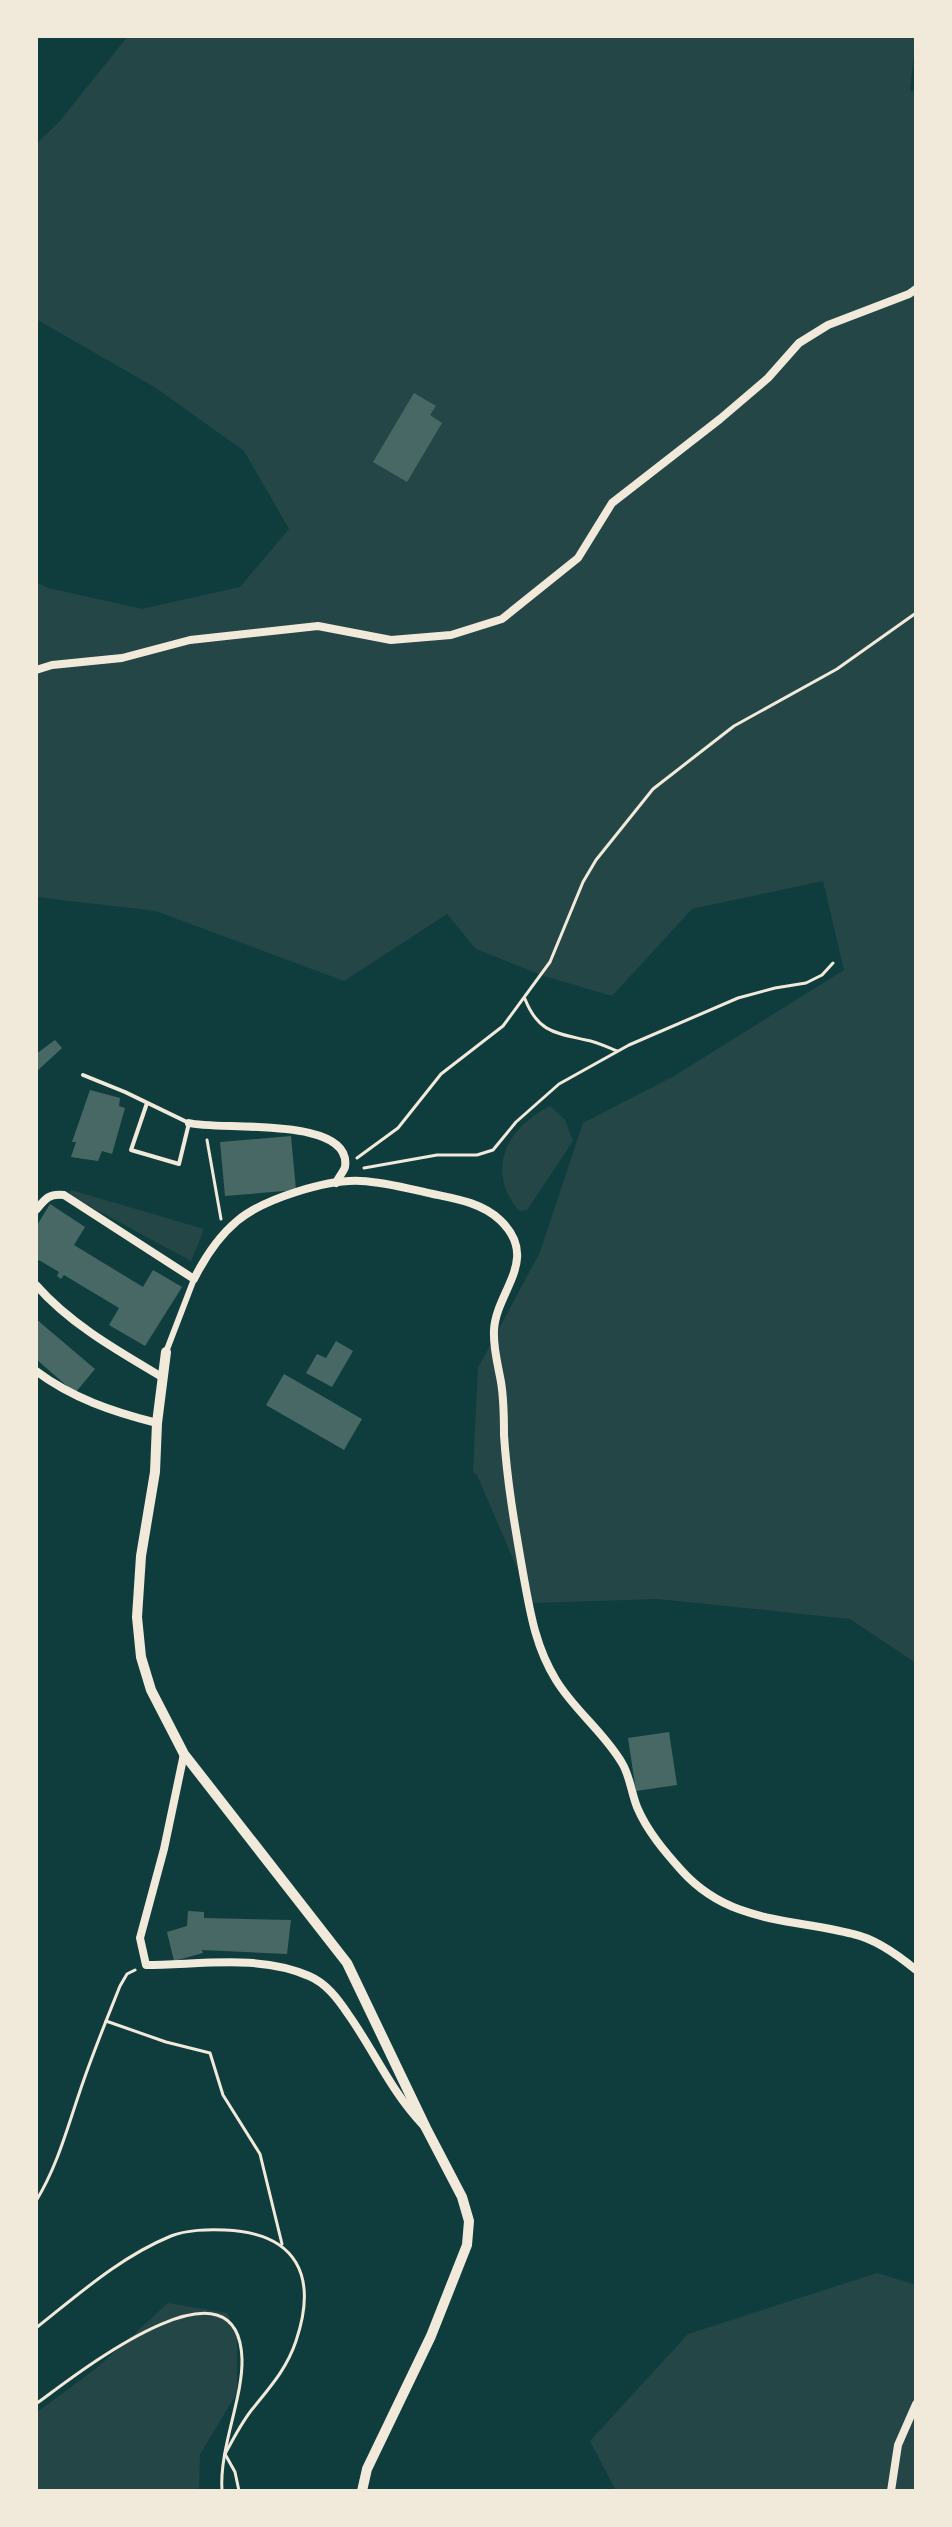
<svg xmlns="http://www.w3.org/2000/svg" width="952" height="2527" font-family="Overpass,sans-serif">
<rect width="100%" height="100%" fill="#0f3d3e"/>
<g fill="#244646">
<path d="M128,36H916L910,90L912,92L916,88V1663L850,1619L658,1599L532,1603L477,1475L473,1472L478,1368L540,1252L583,1123L674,1076L844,970L823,881L692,909L612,996L541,975L476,949L447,914L344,981L156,911L36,897V582L48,588L142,609L240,587L289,529L244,451L156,388L36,319V144L59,122Z"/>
<path d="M550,1106L565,1120L573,1141L527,1210L519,1211C485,1170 506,1128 550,1106Z"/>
<path d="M71,1190L204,1229L191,1261L69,1195Z"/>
<path d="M877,2273L916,2285V2491H616L590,2441L688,2334Z"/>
<path d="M168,2303L227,2313L237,2335V2393L200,2454L199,2491H36V2413L98,2367Z"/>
</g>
<g fill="#486865">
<path d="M414,393L436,406L430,415L442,423L407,482L373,462Z"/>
<path d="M55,1040L62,1048L36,1072V1054Z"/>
<path d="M90,1090L120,1098L119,1106L125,1108L112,1154L102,1151L98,1161L71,1157L76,1142H72Z"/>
<path d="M291,1136L296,1190L225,1196L220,1142Z"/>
<path d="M50,1204L85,1227L74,1245L143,1287L153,1270L182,1287L145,1346L109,1325L119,1308L64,1275L61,1279L57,1276L59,1272L39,1260L36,1263V1227Z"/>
<path d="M36,1319L95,1369L75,1393L36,1359Z"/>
<path d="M336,1341L353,1351L332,1387L306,1373L317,1354L326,1358Z"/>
<path d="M284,1374L362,1419L344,1450L266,1405Z"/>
<path d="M669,1732L677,1785L636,1791L628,1738Z"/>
<path d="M188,1911L204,1912V1918L291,1920L287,1954L202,1950L203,1953L174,1961L167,1932L187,1926Z"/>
</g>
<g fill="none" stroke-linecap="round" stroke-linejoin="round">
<g stroke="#f1e9da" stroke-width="3">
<path d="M525,999C538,1032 555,1033 586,1040C597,1042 607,1047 617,1051"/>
<path d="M207,1140L221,1219"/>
<path d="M357,1158L398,1128L441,1074L503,1026L550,962L583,882L596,860L653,789L734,726L837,669L916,613"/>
<path d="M364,1168L437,1155H477L493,1150L516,1122L559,1084L629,1045L738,998L775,988L806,983L822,975L833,963"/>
<path d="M106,2021L166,2042L210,2053L223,2095L260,2154L282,2244"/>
<path d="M36,2201C57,2167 67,2129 80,2091C92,2055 106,2021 120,1986L127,1974L135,1970"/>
<path d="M36,2328C79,2294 120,2257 171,2236C186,2230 209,2229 225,2230C297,2233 318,2276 296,2341C287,2368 271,2386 254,2407C242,2421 234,2438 225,2454"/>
<path d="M36,2404C73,2377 238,2245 242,2359C243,2399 219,2448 222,2491"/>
<path d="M225,2454L235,2472L239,2491"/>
</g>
<path stroke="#f1e9da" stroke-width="4" d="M83,1075L125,1092L189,1123L179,1164L131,1150L147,1103"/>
<path stroke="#f1e9da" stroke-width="6" d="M166,1352L194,1279"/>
<g stroke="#f1e9da" stroke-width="8">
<path d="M36,670L52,665L122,658L190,640L318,626L391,640L451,635L502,619L578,558L612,503L720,419L768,378L799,343L828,325L909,294L916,289"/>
<path d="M189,1123C219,1131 353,1115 345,1167C344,1171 338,1178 336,1183"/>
<path d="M36,1210C45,1199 49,1193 64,1195L194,1279C205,1257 218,1237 237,1221C263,1199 327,1179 361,1181C385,1182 410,1189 433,1194C457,1199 482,1203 500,1220C541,1259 496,1291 494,1330C493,1348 498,1365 501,1382C504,1400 504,1418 504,1435C507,1482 515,1527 523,1573C530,1611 535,1646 556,1680C574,1710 604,1732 622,1763C630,1776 631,1792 637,1807C647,1831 665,1852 682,1871C730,1924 791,1918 853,1934C876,1939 898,1955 916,1970"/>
<path d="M36,1285C70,1324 118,1351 162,1377"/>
<path d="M36,1371C72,1398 113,1412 157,1423"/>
<path d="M184,1754L164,1849L140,1938L146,1965C198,1965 260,1954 309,1976C326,1983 338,1999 348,2014C375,2052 390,2090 423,2125"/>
<path d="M891,2491L898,2445L916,2404"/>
</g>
<path stroke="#f1e9da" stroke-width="10" d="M166,1352L157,1423L155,1472L141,1556L137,1617L141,1657L151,1690L184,1754L347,1963L426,2128L462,2197L469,2221L467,2245L431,2336L367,2469L362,2491"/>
</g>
<rect width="952" height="2527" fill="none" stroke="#f1e9da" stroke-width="76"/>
</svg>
